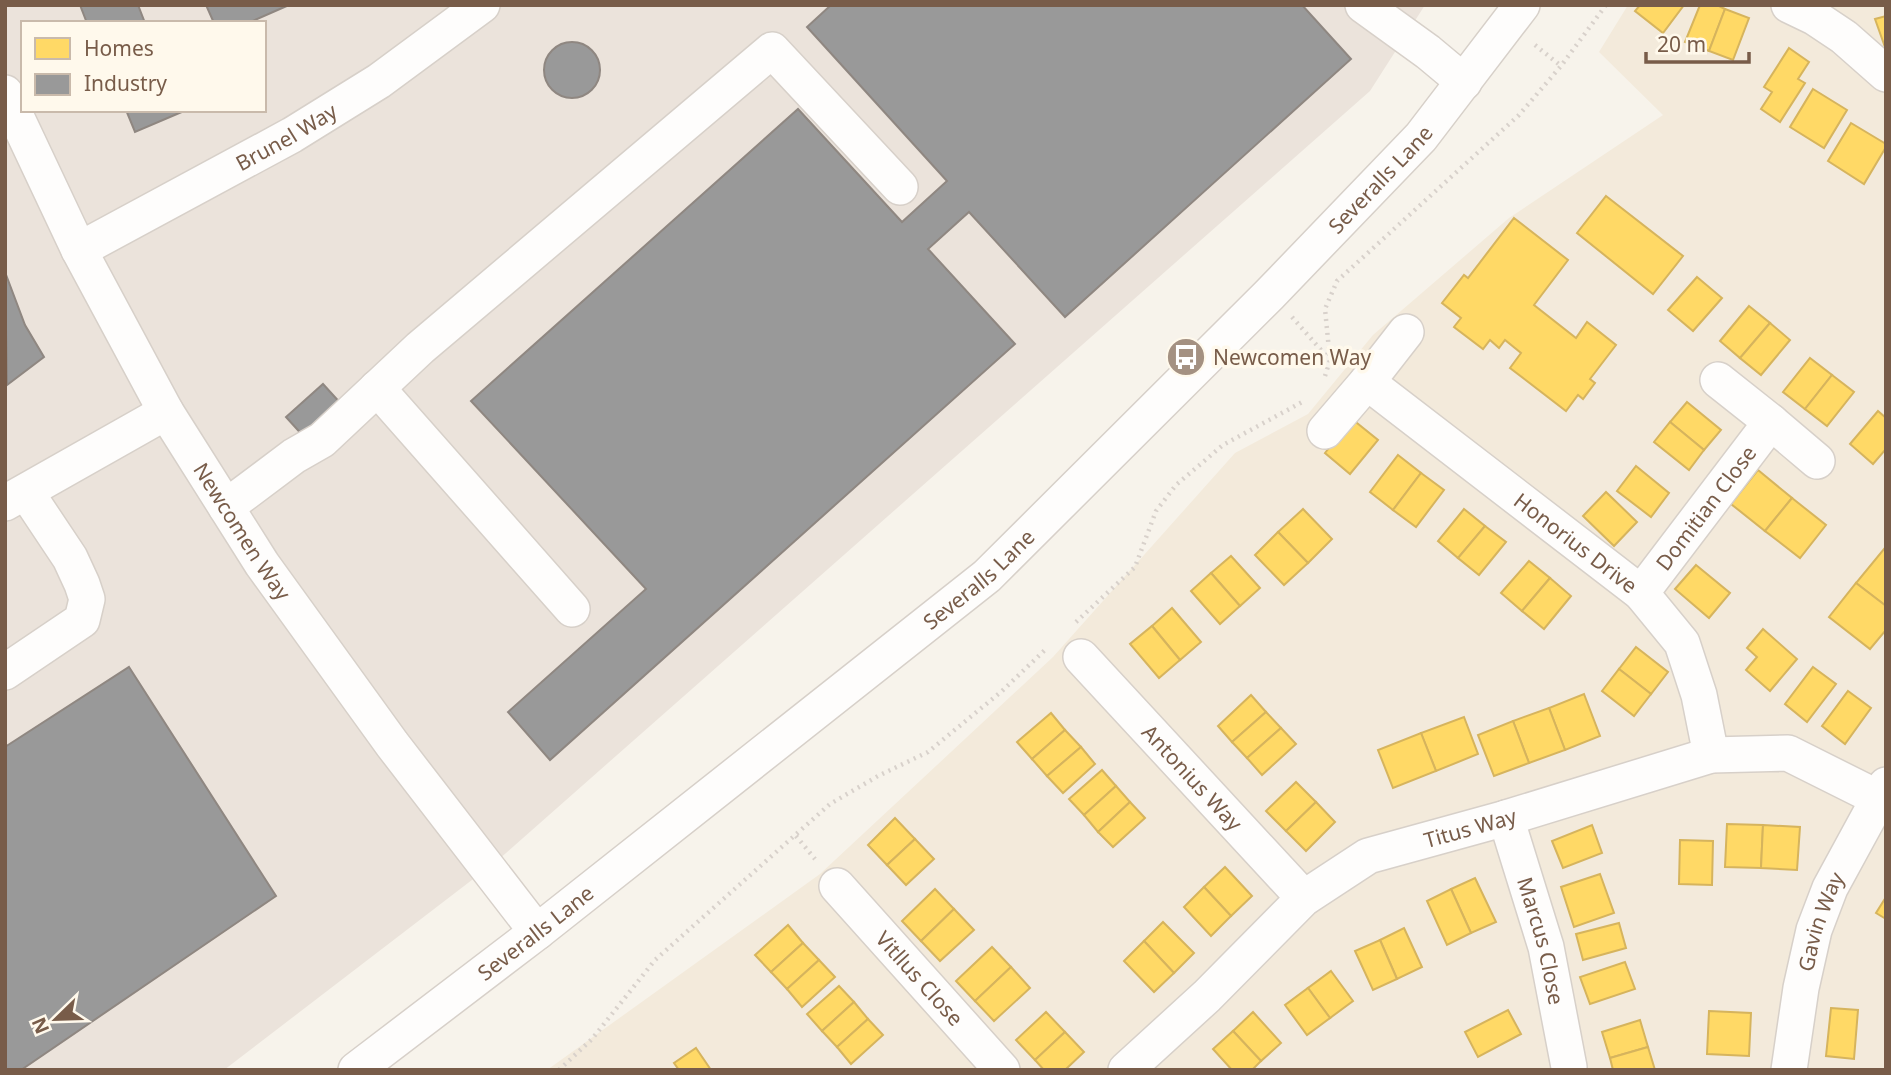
<svg xmlns="http://www.w3.org/2000/svg" width="1891" height="1075" font-family="'Noto Sans',sans-serif">
<rect width="100%" height="100%" fill="#f7f3eb"/>
<path fill="#f3eadb" d="M1628,5H1886V1070H547L820,874L1053,657L1235,453L1308,414L1373,335L1509,218L1663,115L1599,52Z"/>
<path fill="#ebe3db" fill-rule="evenodd" d="M5,5H1425L1370,91L498,860L224,1070H5ZM23,23H264V110H23Z"/>
<g fill="#ffd966" stroke="#d6b45d" stroke-width="2">
<path d="M1640,5H1684L1663,33L1635,11Z"/>
<path d="M1700,5H1717L1725,9L1709,51L1685,42Z"/>
<path d="M1725,9L1749,18L1733,60L1709,51Z"/>
<path d="M1886,16V50L1875,19Z"/>
<path d="M1789,48L1809,62L1798,79L1805,83L1780,122L1761,109L1772,92L1764,87Z"/>
<path d="M1813,89L1847,110L1824,148L1790,127Z"/>
<path d="M1851,123L1886,144V147L1864,184L1828,161Z"/>
<path d="M1606,196L1683,256L1653,294L1577,233Z"/>
<path d="M1514,218L1568,260L1534,305L1576,338L1587,322L1616,345L1590,379L1595,383L1583,399L1578,395L1566,411L1510,368L1521,353L1505,340L1499,348L1490,340L1483,349L1454,327L1461,318L1442,303L1464,275L1468,278Z"/>
<path d="M1697,277L1722,298L1693,331L1668,310Z"/>
<path d="M1749,306L1770,323L1740,358L1720,341Z"/>
<path d="M1770,323L1790,340L1761,375L1740,358Z"/>
<path d="M1810,358L1832,375L1805,409L1783,392Z"/>
<path d="M1832,375L1854,392L1827,426L1805,409Z"/>
<path d="M1687,402L1721,430L1704,450L1670,422Z"/>
<path d="M1878,411L1886,418V449L1873,464L1850,444Z"/>
<path d="M1352,419L1378,440L1350,474L1325,453Z"/>
<path d="M1670,422L1704,450L1689,470L1654,442Z"/>
<path d="M1398,455L1421,473L1393,510L1370,492Z"/>
<path d="M1636,466L1669,493L1651,517L1617,491Z"/>
<path d="M1758,470L1792,498L1765,531L1731,504Z"/>
<path d="M1421,473L1444,490L1416,527L1393,510Z"/>
<path d="M1606,492L1637,522L1614,546L1583,516Z"/>
<path d="M1792,498L1826,525L1800,558L1765,531Z"/>
<path d="M1303,509L1332,539L1308,563L1278,532Z"/>
<path d="M1464,509L1485,526L1458,558L1438,541Z"/>
<path d="M1485,526L1506,542L1479,575L1458,558Z"/>
<path d="M1278,532L1308,563L1284,585L1255,555Z"/>
<path d="M1884,549L1886,551V606L1856,583Z"/>
<path d="M1231,556L1260,588L1240,606L1211,573Z"/>
<path d="M1529,561L1550,578L1522,611L1501,593Z"/>
<path d="M1696,565L1730,593L1709,618L1675,589Z"/>
<path d="M1211,573L1240,606L1220,624L1191,591Z"/>
<path d="M1550,578L1571,596L1544,629L1522,611Z"/>
<path d="M1856,583L1886,606V630L1870,649L1829,617Z"/>
<path d="M1172,608L1201,642L1180,660L1152,626Z"/>
<path d="M1152,626L1180,660L1159,678L1130,644Z"/>
<path d="M1763,629L1797,659L1770,691L1746,670L1757,657L1747,648Z"/>
<path d="M1636,647L1668,672L1651,694L1619,669Z"/>
<path d="M1813,667L1836,684L1807,722L1785,704Z"/>
<path d="M1619,669L1651,694L1634,716L1602,691Z"/>
<path d="M1848,691L1871,708L1845,744L1822,726Z"/>
<path d="M1584,694L1600,736L1565,750L1549,708Z"/>
<path d="M1251,695L1266,712L1232,742L1218,726Z"/>
<path d="M1549,708L1565,750L1529,763L1513,721Z"/>
<path d="M1266,712L1281,728L1247,758L1232,742Z"/>
<path d="M1051,713L1065,730L1032,759L1017,742Z"/>
<path d="M1464,717L1478,754L1436,771L1421,733Z"/>
<path d="M1513,721L1529,763L1494,776L1478,735Z"/>
<path d="M1281,728L1296,744L1262,775L1247,758Z"/>
<path d="M1065,730L1081,747L1047,776L1032,759Z"/>
<path d="M1421,733L1436,771L1393,788L1378,750Z"/>
<path d="M1081,747L1095,764L1063,793L1047,776Z"/>
<path d="M1102,770L1116,786L1084,815L1069,799Z"/>
<path d="M1296,782L1316,802L1286,831L1266,811Z"/>
<path d="M1116,786L1130,802L1098,832L1084,815Z"/>
<path d="M1130,802L1145,818L1113,847L1098,832Z"/>
<path d="M1316,802L1335,822L1306,851L1286,831Z"/>
<path d="M895,818L915,839L887,865L868,845Z"/>
<path d="M1727,824L1763,825L1761,868L1725,867Z"/>
<path d="M1592,825L1602,853L1563,868L1552,841Z"/>
<path d="M1763,825L1800,827L1797,870L1761,868Z"/>
<path d="M915,839L934,859L906,885L887,865Z"/>
<path d="M1680,840L1713,841L1712,885L1679,884Z"/>
<path d="M1225,867L1252,896L1231,916L1204,887Z"/>
<path d="M1600,874L1614,913L1574,927L1561,887Z"/>
<path d="M1475,878L1496,922L1471,933L1451,889Z"/>
<path d="M1204,887L1231,916L1211,936L1184,907Z"/>
<path d="M935,889L954,909L921,941L902,921Z"/>
<path d="M1451,889L1471,933L1447,945L1427,901Z"/>
<path d="M1886,897V919L1876,913Z"/>
<path d="M954,909L974,930L940,961L921,941Z"/>
<path d="M1163,922L1194,953L1174,973L1144,941Z"/>
<path d="M1619,923L1626,948L1583,960L1576,934Z"/>
<path d="M788,925L803,943L771,972L755,955Z"/>
<path d="M1404,928L1422,967L1397,979L1380,940Z"/>
<path d="M1380,940L1397,979L1373,990L1355,951Z"/>
<path d="M1144,941L1174,973L1154,992L1124,961Z"/>
<path d="M803,943L819,960L787,989L771,972Z"/>
<path d="M992,947L1011,967L975,1001L956,981Z"/>
<path d="M819,960L835,977L802,1007L787,989Z"/>
<path d="M1625,962L1635,989L1590,1004L1580,977Z"/>
<path d="M1011,967L1030,988L994,1021L975,1001Z"/>
<path d="M1331,971L1353,1001L1330,1018L1308,988Z"/>
<path d="M839,986L854,1002L822,1031L807,1014Z"/>
<path d="M1308,988L1330,1018L1307,1035L1285,1005Z"/>
<path d="M854,1002L868,1019L837,1047L822,1031Z"/>
<path d="M1831,1008L1858,1010L1854,1059L1826,1056Z"/>
<path d="M1508,1010L1521,1034L1478,1057L1465,1032Z"/>
<path d="M1709,1011L1751,1013L1749,1056L1707,1054Z"/>
<path d="M1046,1012L1065,1032L1035,1060L1016,1040Z"/>
<path d="M1253,1012L1281,1043L1261,1061L1233,1031Z"/>
<path d="M868,1019L883,1035L851,1064L837,1047Z"/>
<path d="M1640,1020L1648,1047L1610,1058L1602,1032Z"/>
<path d="M1233,1031L1261,1061L1252,1070H1232L1213,1049Z"/>
<path d="M1065,1032L1084,1052L1065,1070H1044L1035,1060Z"/>
<path d="M1648,1047L1655,1070H1613L1610,1058Z"/>
<path d="M696,1048L711,1070H679L674,1063Z"/>
</g>
<g fill="#999" stroke="#8f8781" stroke-width="2">
<path d="M80,5H138L145,23H87Z"/>
<path d="M206,5H289L248,23H214Z"/>
<path d="M831,5H1302L1351,59L1065,317L969,212L928,249L1015,344L550,760L508,712L646,589L471,401L798,109L902,222L947,181L807,27Z"/>
<circle cx="572" cy="70" r="28"/>
<path d="M126,110H184V111L135,132Z"/>
<path d="M5,272L25,325L44,357L7,385Z"/>
<path d="M323,384L343,406L306,439L286,417Z"/>
<path d="M129,667L276,896L21,1070H5V747Z"/>
</g>
<g fill="none" stroke-linecap="round" stroke-linejoin="round">
<g stroke="#d7d0c9" stroke-width="38">
<g id="minor">
<path d="M1363,5L1428,52L1464,82"/>
<path d="M1789,5L1814,17L1844,37L1886,74"/>
<path id="s1" d="M5,93L79,250L166,412L262,564L392,744L537,932"/>
<path id="s2" d="M79,250L292,135L379,81L482,5"/>
<path id="s3" d="M1406,332L1367,382L1641,593L1682,643L1699,695L1711,755"/>
<path d="M377,388L572,609"/>
<path d="M1771,422L1817,461"/>
<path d="M1325,431L1367,382"/>
<path d="M5,503L166,412"/>
<path d="M226,507L294,456L322,440L420,348L772,50L900,187"/>
<path id="s4" d="M1641,593L1771,422L1718,380"/>
<path id="s5" d="M1081,657L1304,898"/>
<path d="M5,672L82,620L87,599L82,584L70,558L26,492"/>
<path id="s6" d="M1506,818L1546,947L1569,1067"/>
<path id="s7" d="M837,886L1002,1070"/>
<path id="s8" d="M356,1070L537,932L987,576L1269,295L1421,137L1522,5"/>
<path id="s9" d="M1126,1070L1207,996L1304,898L1368,856L1506,818L1711,755L1788,753L1878,798"/>
<path id="s10" d="M1789,1070L1801,988L1814,930L1830,888L1886,785"/>
</g>
</g>
<g stroke="#d8d1cb" stroke-width="4.5" stroke-dasharray="2 5" stroke-linecap="butt">
<path d="M1535,45L1561,66"/>
<path d="M1292,317L1328,358"/>
<path d="M1325,376L1330,360L1325,309L1337,281L1519,115L1561,66L1606,5"/>
<path d="M1076,622L1135,567L1156,511L1176,485L1223,445L1304,401"/>
<path d="M796,836L815,859"/>
<path d="M559,1070L592,1039L655,960L830,804L878,776L928,752L1002,691L1046,649"/>
</g>
<use href="#minor" stroke="#fefdfc" stroke-width="35"/>
</g>
<defs>
<g id="bus-disc" transform="scale(2.0125)"><circle r="9.5" fill="#a49182" stroke="#fff9ec"/><path d="M-5-6H5V4H4V6H2V4H-2V6H-4V4H-5ZM-3.5-4V0h7V-4ZM-3.5 1.2v1.5H-2V1.2ZM2 1.2v1.5H3.5V1.2Z" fill="#fff"/></g>
</defs>
<g fill-rule="evenodd">
<use href="#bus-disc" x="1186" y="357"/>
</g>
<g text-anchor="middle" dominant-baseline="central" stroke-width="7" stroke-linejoin="round" paint-order="stroke">
<g font-size="21" fill="#785c49" stroke="#fff9ec">
<text stroke="none"><textPath href="#s2" startOffset="236">Brunel Way</textPath></text>
<text stroke="none"><textPath href="#s8" startOffset="1360">Severalls Lane</textPath></text>
<text stroke="none"><textPath href="#s4" startOffset="107">Domitian Close</textPath></text>
<text stroke="none"><textPath href="#s1" startOffset="499">Newcomen Way</textPath></text>
<text stroke="none"><textPath href="#s3" startOffset="327">Honorius Drive</textPath></text>
<text stroke="none"><textPath href="#s8" startOffset="793">Severalls Lane</textPath></text>
<text stroke="none"><textPath href="#s5" startOffset="164">Antonius Way</textPath></text>
<text stroke="none"><textPath href="#s9" startOffset="430">Titus Way</textPath></text>
<text stroke="none"><textPath href="#s10" startOffset="152">Gavin Way</textPath></text>
<text stroke="none"><textPath href="#s8" startOffset="226">Severalls Lane</textPath></text>
<text stroke="none"><textPath href="#s6" startOffset="128">Marcus Close</textPath></text>
<text stroke="none"><textPath href="#s7" startOffset="124">Vitllus Close</textPath></text>
</g>
<g font-size="21" fill="#785c49" stroke="#fff9ec" text-anchor="start">
<text x="1213" y="357">Newcomen Way</text>
</g>
</g>
<rect width="1891" height="1075" fill="none" stroke="#785c49" stroke-width="14"/>
<rect x="21" y="21" width="245" height="91" fill="#fff9ec" stroke="#c9baab" stroke-width="2"/>
<rect x="35" y="38" width="35" height="21" fill="#ffd966" stroke="#c9baab" stroke-width="2"/>
<text x="84" y="56" font-size="21" fill="#785c49">Homes</text>
<rect x="35" y="74" width="35" height="21" fill="#999999" stroke="#c9baab" stroke-width="2"/>
<text x="84" y="91" font-size="21" fill="#785c49">Industry</text>
<g transform="translate(56 1019) rotate(247)" stroke="#fff9ec" stroke-width="5" paint-order="stroke">
<path d="M0-5L12 26L0 18L-12 26Z" fill="#785c49"/>
<text y="-10" font-size="19" font-weight="bold" text-anchor="middle" fill="#785c49">N</text>
</g>
<path d="M1646 52v10h103v-10" fill="none" stroke="#785c49" stroke-width="3.5"/>
<text x="1657" y="52" font-size="21" fill="#785c49" stroke="#fff9ec" stroke-width="5" paint-order="stroke">20 m</text>
</svg>
